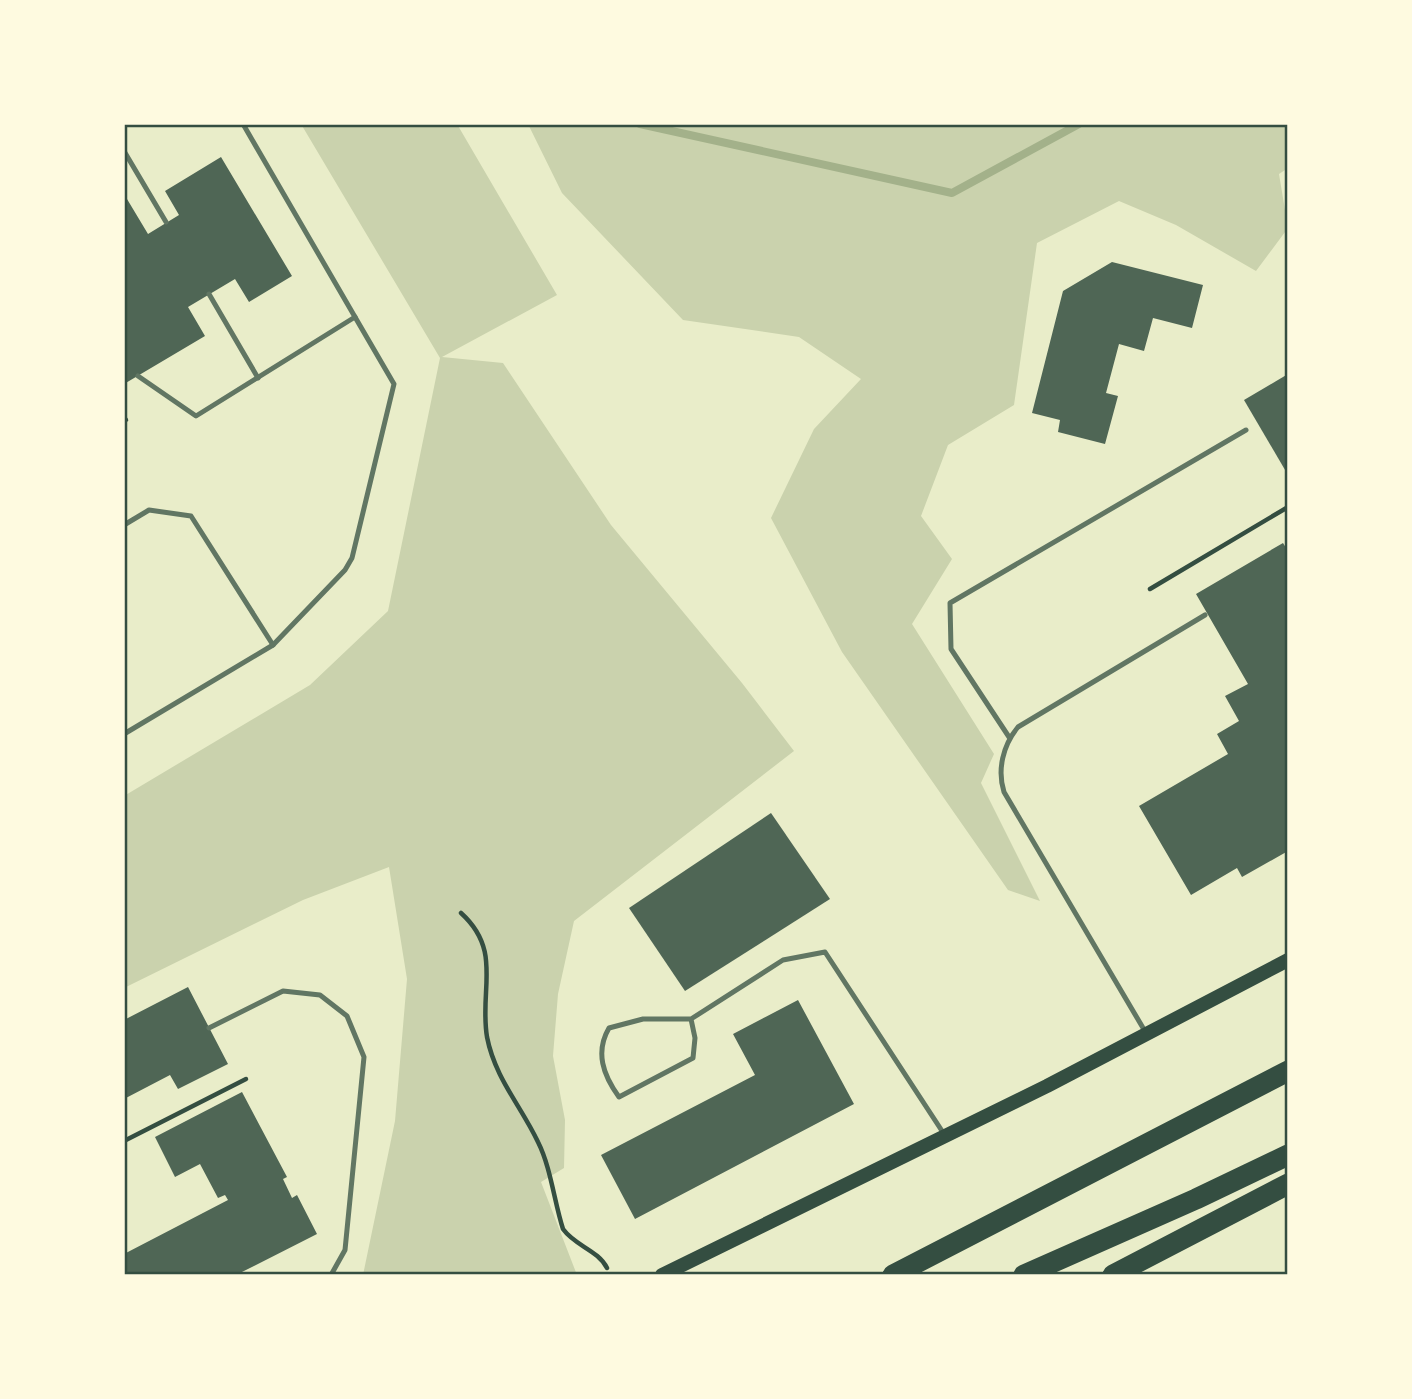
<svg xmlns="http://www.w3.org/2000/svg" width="1412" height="1399" font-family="'Open Sans',sans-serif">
<rect width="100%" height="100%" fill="#e9edc9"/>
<g fill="#cad2ad">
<path d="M301,124H457L557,295L442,357L503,363L611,525L742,683L794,751L574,921L558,994L553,1056L565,1120L564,1168L541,1182L577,1275H363L395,1121L407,979L389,867L303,900L124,988V796L310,685L388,611L440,358Z"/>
<path d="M528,124H1288V168L1279,174L1288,228L1256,271L1176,225L1119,201L1037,243L1014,405L948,445L921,516L952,559L912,624L994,754L981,783L1040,901L1008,890L842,652L771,518L814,429L861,379L799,337L683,320L562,193Z"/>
</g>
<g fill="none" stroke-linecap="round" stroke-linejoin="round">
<path stroke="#a3b18a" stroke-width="8" d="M640,124L952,193L1079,124"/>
</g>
<g fill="#4f6655">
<path d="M221,157L292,276L249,302L235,279L188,307L205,336L124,384V194L148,234L179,215L165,191Z"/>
<path d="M1112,262L1203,285L1192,328L1153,318L1144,351L1119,344L1106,393L1118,396L1105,444L1058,432L1060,420L1032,413L1063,291Z"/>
<path d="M1288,374V475L1244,400Z"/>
<path d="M1283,543L1288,551V851L1242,877L1237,868L1191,895L1139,806L1228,754L1217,734L1239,721L1225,696L1248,684L1196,594Z"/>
<path d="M771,813L830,899L685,991L629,908Z"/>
<path d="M188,987L228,1064L178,1089L170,1075L124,1099V1020Z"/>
<path d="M798,1000L854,1104L635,1219L601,1155L755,1075L733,1034Z"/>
<path d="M242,1092L287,1177L283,1179L292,1198L297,1195L317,1234L236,1275H124V1254L228,1200L225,1195L218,1198L200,1164L175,1177L155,1137Z"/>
</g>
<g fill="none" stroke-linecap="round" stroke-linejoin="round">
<g stroke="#344e41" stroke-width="4.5">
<path d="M124,417L126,420"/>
<path d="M1150,589L1288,507"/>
<path d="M461,913C503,951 479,989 487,1037C495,1078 521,1106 538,1142C551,1168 554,1201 563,1229C575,1246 598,1250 607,1268"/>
<path d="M124,1141L246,1079"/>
</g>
<g stroke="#617663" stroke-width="5">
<path d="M124,151L166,222"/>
<path d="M209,294L258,378"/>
<path d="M138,376L196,416L355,317L243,124"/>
<path d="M124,525L149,510L191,516L273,645"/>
<path d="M124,734L273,645L345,570L352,558L394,384L355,317"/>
<path d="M1009,737L951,649L950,603L1246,430"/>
<path d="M691,1019L695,1038L693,1058L619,1097C603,1075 595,1052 609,1028L643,1019H691L783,960L825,952L944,1134"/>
<path d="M209,1028L283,991L320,995L347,1016L364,1057L345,1250L331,1275"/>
<path d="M1146,1033L1004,792C997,770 1003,745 1018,727L1205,615"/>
</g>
<path stroke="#344e41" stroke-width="14" d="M662,1275L1047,1086L1288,960"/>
<g stroke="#344e41" stroke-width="21">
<path d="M893,1275L1288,1071"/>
<path d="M1024,1275L1196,1199L1288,1155"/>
<path d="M1113,1275L1288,1184"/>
</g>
</g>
<rect width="1412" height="1399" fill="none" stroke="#fefae0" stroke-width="252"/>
<rect x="126" y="126" width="1160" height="1147" fill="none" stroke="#344e41" stroke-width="2.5"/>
</svg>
